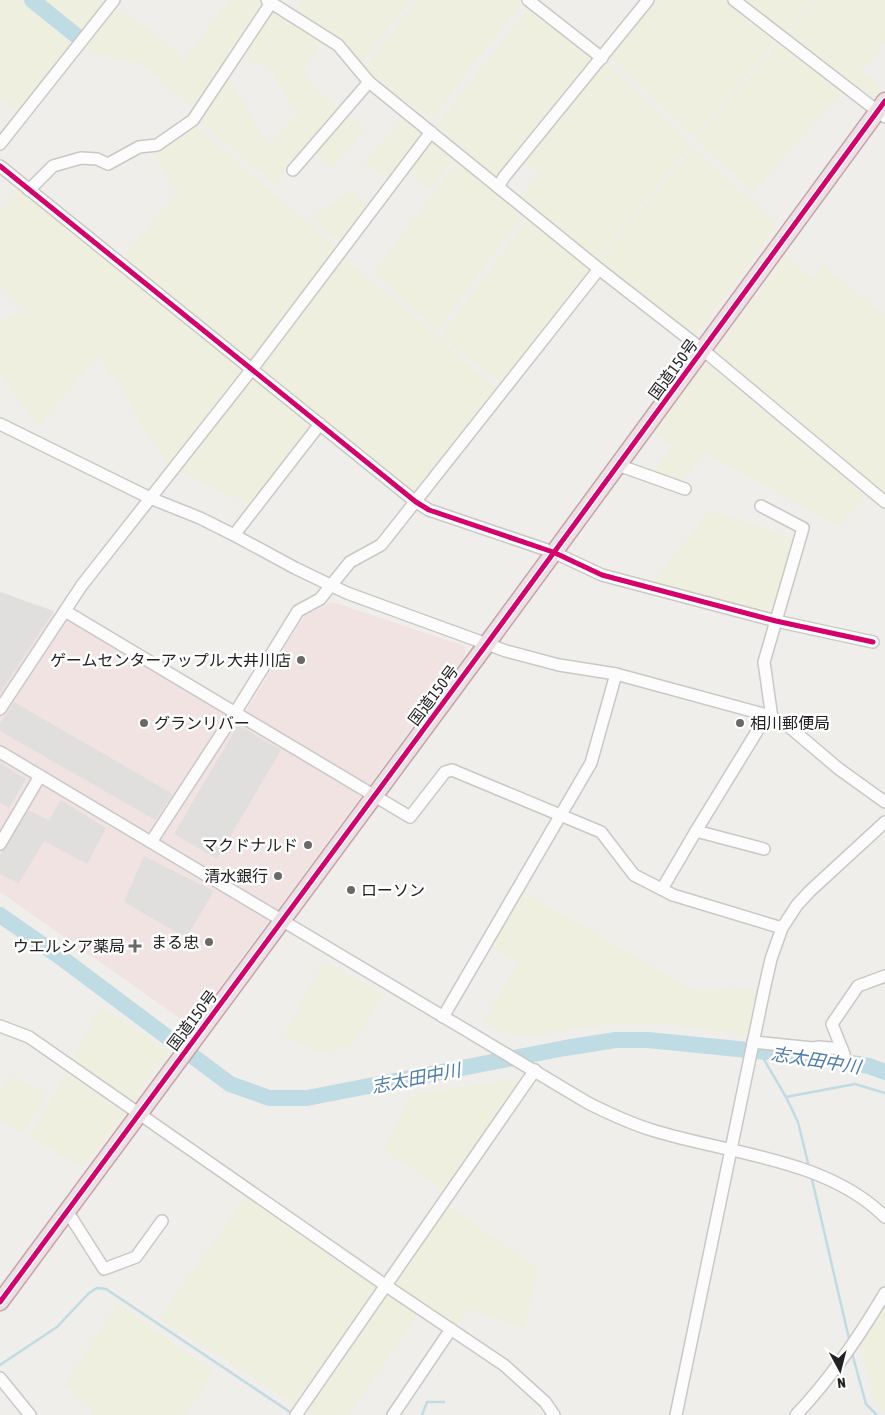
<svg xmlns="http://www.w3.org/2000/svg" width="885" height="1415" font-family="'Asap Condensed','Noto Sans JP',sans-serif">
<rect width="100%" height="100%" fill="#f0eeeb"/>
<path fill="#f1e3e1" d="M0,591L66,619L240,721L304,616L332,602L465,646V656L191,1026L0,892Z"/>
<g fill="#efefdf">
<path d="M0,0H19L74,44L19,113L0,97Z"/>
<path d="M38,0H108L80,34Z"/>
<path d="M230,0H267L197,111L141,64L92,54L86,44L113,7L144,25L184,59Z"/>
<path d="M303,0H410L362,62L295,11Z"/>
<path d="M417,0H519L522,2L431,120L364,69Z"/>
<path d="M657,0H724L777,40L693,137L611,57Z"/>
<path d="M743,0H813L786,33Z"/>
<path d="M816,0H885V43L862,71L883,88L871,102L788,35Z"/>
<path d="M274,4L299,26L323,42L303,70L317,90L364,129L338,162L330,168L310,147L274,185L199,120L226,74L268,145L297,114L267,64L249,62L243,45Z"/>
<path d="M529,7L596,59L497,179L437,125Z"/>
<path d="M779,42L842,91L753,192L695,139Z"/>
<path d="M606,62L691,145L597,259L520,197L539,174L523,161Z"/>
<path d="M405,116L455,157L430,190L401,167L390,180L364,163Z"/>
<path d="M195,126L338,249L250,362L123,258L177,193L151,151Z"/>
<path d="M693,148L777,225L695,338L598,261Z"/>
<path d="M457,162L524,213L436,332L374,272Z"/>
<path d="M20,189L243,371L169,465L143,429L123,390L97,356L38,426L0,373V321L26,311L0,286V212Z"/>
<path d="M352,189L368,207L339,242L310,219Z"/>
<path d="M529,217L596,268L505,386L440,337Z"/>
<path d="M342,255L498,390L415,495L258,366Z"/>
<path d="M786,255L811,278L823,265L885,315V494L714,353Z"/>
<path d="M706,363L865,495L840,527L704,452L679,484L652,474L673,446L654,432Z"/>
<path d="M252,376L313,427L251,505L179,471Z"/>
<path d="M711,510L794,539L773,618L651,584Z"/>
<path d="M521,891L695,991L759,989L748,1036L676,1025L628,1023L578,1028L544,1035H525L504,1033L483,1022L519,963L488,945Z"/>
<path d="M324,961L382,994L349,1051L342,1048L319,1052L284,1036Z"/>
<path d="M101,1006L172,1053L158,1065L143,1086L135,1103L72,1059Z"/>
<path d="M67,1073L124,1114L83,1168L29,1136Z"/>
<path d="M10,1077L48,1092L23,1132L0,1121V1092Z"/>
<path d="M512,1079L518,1082L446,1192L383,1150L412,1095Z"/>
<path d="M245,1197L421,1309L349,1415H313L159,1319Z"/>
<path d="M448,1205L538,1269L525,1329L469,1309L456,1327L385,1285Z"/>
<path d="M118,1303L214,1373L185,1415H91L93,1411L65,1384Z"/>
<path d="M885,1303V1411L875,1402L860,1343Z"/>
</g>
<g fill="#e0dfde">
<path d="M0,592L54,611L0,693Z"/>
<path d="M14,702L173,794L155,820L0,731V723Z"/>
<path d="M238,725L281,750L217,859L174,834Z"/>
<path d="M0,763L26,779L9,808L0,802Z"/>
<path d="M61,800L106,828L87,864L44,841L19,883L0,874V855L25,809L49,820Z"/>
<path d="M144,856L214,891L186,938L124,902Z"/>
</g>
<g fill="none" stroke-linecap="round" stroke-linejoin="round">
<g stroke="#bfdbe3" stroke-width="2.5">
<path d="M759,1051L786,1097L798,1122L809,1167"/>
<path d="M786,1097L855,1084L885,1093"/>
<path d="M811,1175L850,1343"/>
<path d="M852,1353L866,1404L877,1415"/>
<path d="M0,1365L57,1327L89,1293L97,1288L106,1289L293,1414"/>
<path d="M422,1415L427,1402H444"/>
</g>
<g stroke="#bfdbe3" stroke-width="16">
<path d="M32,0L78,37"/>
<path d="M0,915L63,959L230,1084L269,1098H307L565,1048L616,1040H648L818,1057L869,1066L885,1072"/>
</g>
<g stroke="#c9c8c7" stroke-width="14">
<g id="minor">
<path d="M267,0L338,45L369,82L599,269L703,350L885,502"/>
<path d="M528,0L602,58"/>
<path d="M734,0L885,117"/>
<path d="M0,144L114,0"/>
<path d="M0,166L416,502L429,510L553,552L602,575L776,621L873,642"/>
<path d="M293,170L369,82"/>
<path d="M498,187L504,177L648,0"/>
<path d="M29,190L53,166L81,158L97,159L108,164L139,147L157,145L193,120L271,3"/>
<path d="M0,424L150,498L200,518L234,535L295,568L347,593L506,651L559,665L616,674L767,715L787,725L839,769L885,802"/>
<path d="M618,465L685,489"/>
<path d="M761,506L803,528L764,662L772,718"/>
<path d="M234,535L320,424"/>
<path d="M65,611L410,817L445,772L452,770L601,832L634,875L673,895L782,928"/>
<path d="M0,709L82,585L252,369L431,132"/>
<path d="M0,752L588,1103C610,1114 631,1124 655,1131C730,1154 827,1159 885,1217"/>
<path d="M696,831L764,849"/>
<path d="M151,842L235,713L298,611L320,599L350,562L381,545L599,269"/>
<path d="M0,844L40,776"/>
<path d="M662,889L696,831L767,715"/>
<path d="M443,1017L591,763L616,674"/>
<path d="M0,1026L29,1037L385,1285L504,1365L545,1402L554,1415"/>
<path d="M753,1042L813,1048L819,1047L842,1049"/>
<path d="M844,1054L832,1024L858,986L885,976"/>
<path d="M67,1211L104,1269L136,1257L162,1221"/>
<path d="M0,1378L30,1415"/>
<path d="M296,1415L535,1070"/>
<path d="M393,1415L451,1329"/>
<path d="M676,1415L764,990L771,959L782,928L797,905L810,891L885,822"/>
<path d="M796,1415C831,1378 859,1337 885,1293"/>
</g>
</g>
<g stroke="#c5a2ac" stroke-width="19">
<path id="highway" d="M0,1302L486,645L885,101"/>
</g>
<use href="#minor" stroke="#fdfcfc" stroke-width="11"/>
<use href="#highway" stroke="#ece0e2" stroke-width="16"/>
<g stroke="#fff" stroke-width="8">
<g id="cycleway">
<path d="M0,166L416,502L429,510L553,552L602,575L776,621L873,642"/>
<path d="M0,1302L486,645L885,101"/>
</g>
</g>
<use href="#cycleway" stroke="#d6006c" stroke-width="5"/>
</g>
<g fill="#6a6968" stroke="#fff" stroke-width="2">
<circle cx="301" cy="660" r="5"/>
<circle cx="144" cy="723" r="5"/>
<circle cx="740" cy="723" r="5"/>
<circle cx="308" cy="845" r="5"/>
<circle cx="278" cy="876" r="5"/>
<circle cx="351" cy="890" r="5"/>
<circle cx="209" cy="942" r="5"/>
<path d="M132.5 938.5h5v5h5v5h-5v5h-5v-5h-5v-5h5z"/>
</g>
<g text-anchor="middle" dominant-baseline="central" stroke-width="5" stroke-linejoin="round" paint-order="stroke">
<g font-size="16" fill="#222" stroke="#fff">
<text transform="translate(673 369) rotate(-54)">国道150号</text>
<text transform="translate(433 695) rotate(-53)">国道150号</text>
<text transform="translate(192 1020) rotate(-53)">国道150号</text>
</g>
<g font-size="16" fill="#222" stroke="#fff" text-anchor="end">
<text x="291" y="660">ゲームセンターアップル 大井川店</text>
<text x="154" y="723" text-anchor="start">グランリバー</text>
<text x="750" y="723" text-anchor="start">相川郵便局</text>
<text x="298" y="845">マクドナルド</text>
<text x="268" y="876">清水銀行</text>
<text x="361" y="890" text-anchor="start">ローソン</text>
<text x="199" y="942">まる忠</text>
<text x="125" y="946">ウエルシア薬局</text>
</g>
<g font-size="18" font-style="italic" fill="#4a7aab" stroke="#fff">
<text transform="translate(816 1060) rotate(9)">志太田中川</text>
<text transform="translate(416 1078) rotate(-11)">志太田中川</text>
</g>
</g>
<g transform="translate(840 1370) rotate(173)" stroke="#ffffff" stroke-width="4" paint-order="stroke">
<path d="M0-4L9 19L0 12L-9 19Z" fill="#222222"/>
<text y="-8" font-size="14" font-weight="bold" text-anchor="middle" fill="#222222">N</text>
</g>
</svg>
